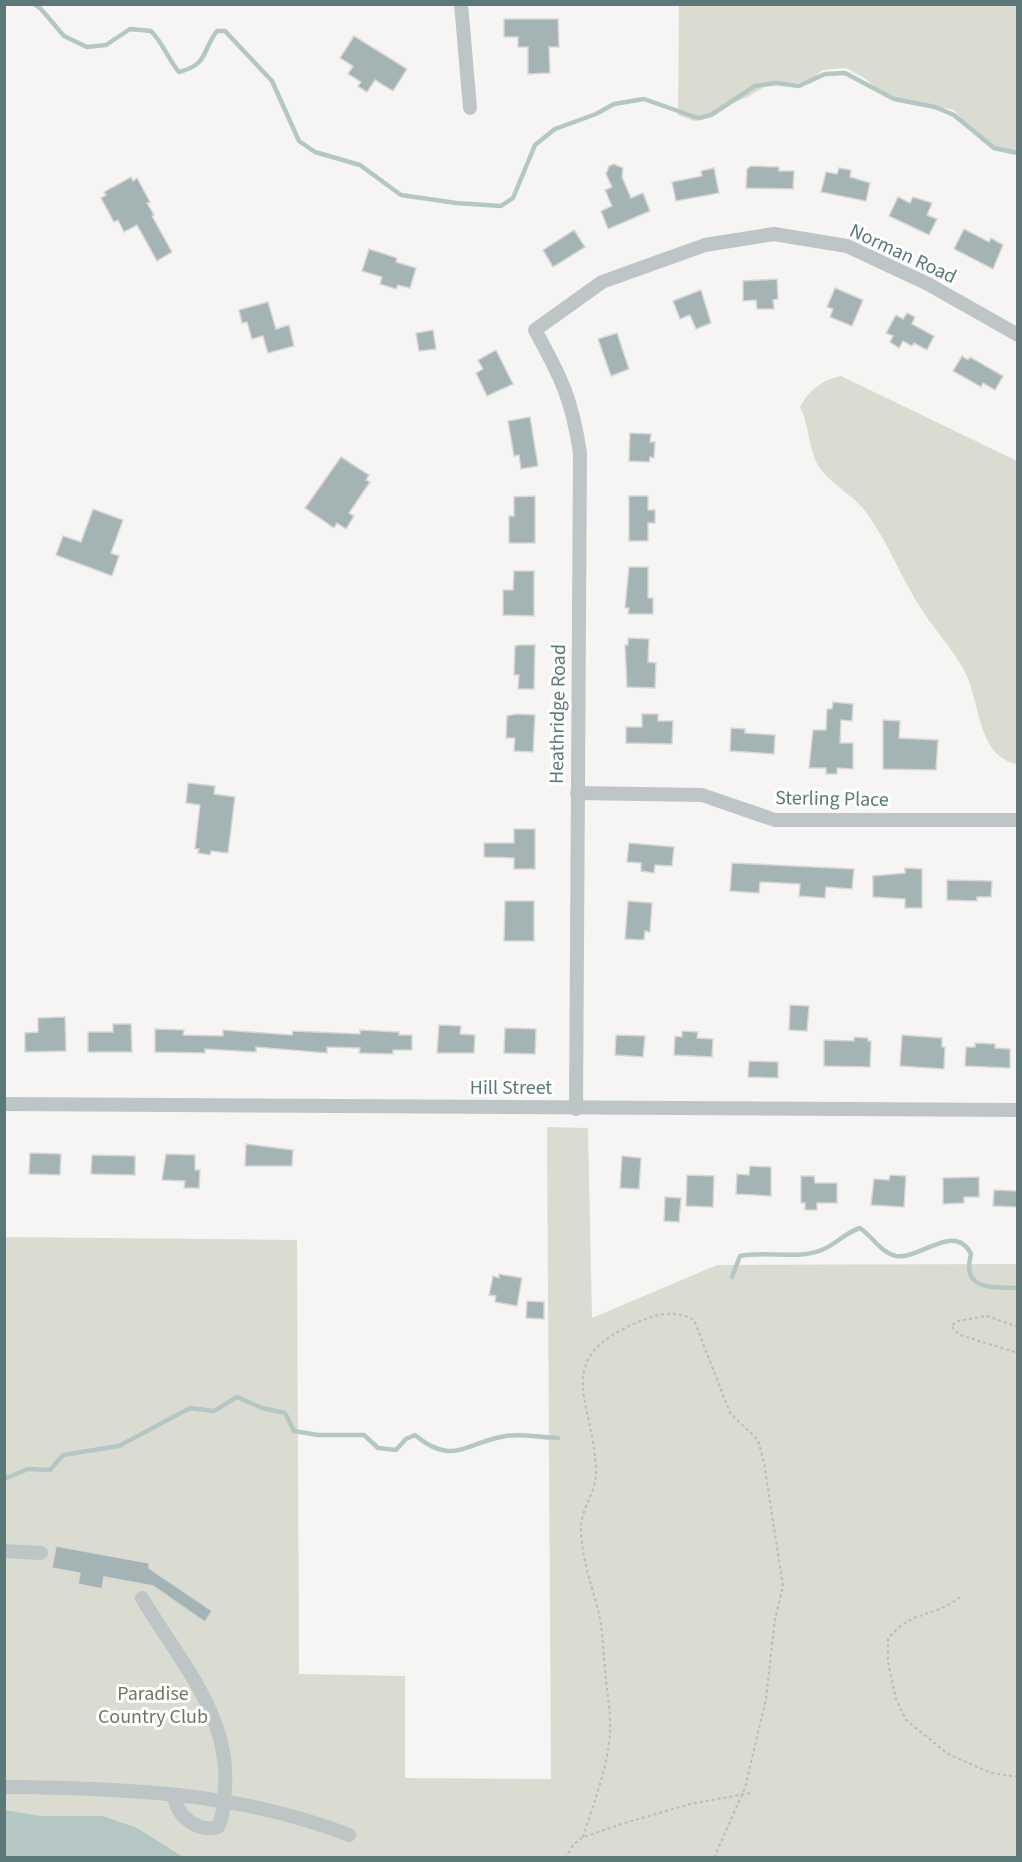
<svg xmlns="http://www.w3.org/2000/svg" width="1022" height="1862" font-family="'Source Sans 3',sans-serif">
<rect width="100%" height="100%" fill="#f7f5f3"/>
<g fill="#dadcd2">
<path d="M679,5H1017V155L1001,152L982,141L954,110L889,97L864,78L846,68L822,70L812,80L804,83L772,82L748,97L716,110L703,120L694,121L678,115Z"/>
<path d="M841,376L1017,461V764C978,757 980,703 966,674C954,650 936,632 922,610C902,580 889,544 868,515C856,497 835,487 822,471C808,454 810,426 800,407C809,390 822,380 841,376Z"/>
<path d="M547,1127L588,1128L592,1318L717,1265L1017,1264V1857L5,1858V1237L297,1240L299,1674L405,1676V1778L551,1779Z"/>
</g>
<path fill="#b4c7c5" d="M4,1810L41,1816H103L137,1828L183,1857H5Z"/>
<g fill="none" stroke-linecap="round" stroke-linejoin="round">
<g stroke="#b4c7c5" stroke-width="4.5">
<path d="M34,4L41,9L64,36L87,47L106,45L130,29L151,31C163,43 168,59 179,72C209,64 201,52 217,31H225L272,81L299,141L315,152L360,165L401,195L456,203L501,206L513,198L535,145L555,129L596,114L614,104L644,99L698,118L711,115L755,86L776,83L799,86L825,74L845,73L894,99L935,107L954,115L994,148L1018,153"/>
<path d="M732,1277L740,1256C767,1250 798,1261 824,1249C837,1243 845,1233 860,1228C872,1236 881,1253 896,1256C920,1260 955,1221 971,1254C961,1291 992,1287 1018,1288"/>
<path d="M4,1479L28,1469L50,1470L63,1455L119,1446L190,1408L214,1411L237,1397L262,1408L285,1413L294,1431L318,1435H364L378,1448L396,1450L406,1439L415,1435C453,1467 466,1442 506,1436C522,1433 542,1438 558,1438"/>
</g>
</g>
<g fill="#a4b3b3" stroke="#d8d7d6" stroke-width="1.5">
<path d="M504,19H558L559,47H549L550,73L528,74V47H518V37H504Z"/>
<path d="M354,36L407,69L393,91L375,80L367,92L358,86L361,82L348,74L353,66L340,58Z"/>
<path d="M614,164L623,168L622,177L631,198L643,193L650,211L608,229L601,211L612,206L605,190L612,187L606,174L609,166Z"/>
<path d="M751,166L779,167V171H794L793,189L746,188L747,169Z"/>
<path d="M714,168L719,193L676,201L672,182L702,176L701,171Z"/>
<path d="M839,168L851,170L850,177L870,183L866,201L821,192L826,172L837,174Z"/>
<path d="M131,177L133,181L137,178L150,202L147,203L154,215L152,216L172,252L157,261L137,225L124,232L118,220L114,222L101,198L106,195L104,192Z"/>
<path d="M898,197L910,203L913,197L932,203L927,215L937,219L929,235L889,216Z"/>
<path d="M964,229L989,242L991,238L1003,245L993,269L954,249Z"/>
<path d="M574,230L585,247L553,267L543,250Z"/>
<path d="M369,249L397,258L396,262L416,268L410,288L398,285L396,289L380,284L382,277L362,271Z"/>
<path d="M777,279L778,299L773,300L774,309H757L756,300L743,301V281Z"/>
<path d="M835,288L863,300L852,326L830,317L833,309L827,307Z"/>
<path d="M701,290L711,323L696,329L690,315L680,319L673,301Z"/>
<path d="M268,302L276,329L289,325L294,346L268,353L263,336L252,339L247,322L242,323L239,310Z"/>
<path d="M907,313L915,317L912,324L934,336L927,350L914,343L912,346L903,341L899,348L890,342L893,336L886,333L896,315L903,319Z"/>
<path d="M433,330L436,349L419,351L416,333Z"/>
<path d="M617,333L629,369L611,376L598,339Z"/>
<path d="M496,350L513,384L487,396L476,373L483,369L478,360Z"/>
<path d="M962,356L968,360L970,357L1003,376L995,390L983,383L981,387L953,371Z"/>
<path d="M530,417L538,466L521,469L519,455L514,456L508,421Z"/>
<path d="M630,433L651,434L650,442H655L654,458L650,457L649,462L629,461Z"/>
<path d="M341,457L369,475L366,480L370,482L349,513L354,516L346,529L337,523L334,528L305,508Z"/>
<path d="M535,496V543H509V516H514V497Z"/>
<path d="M629,496H648V510H655V523H648V541H629Z"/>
<path d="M93,509L123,520L111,553L119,556L112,576L56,555L63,536L81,542Z"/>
<path d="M629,567H648V598H653V614H628L629,608H625Z"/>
<path d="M514,571H534V616L503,615V590H513Z"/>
<path d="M628,638L649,639L648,662L656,663L655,688L627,687L625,645H628Z"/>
<path d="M519,645H535L534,689H518L519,675H514L515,646Z"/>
<path d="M833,702L853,704L852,721L841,720L840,743H853V769L837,768V774H826V768H809L813,730H826L827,709H832Z"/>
<path d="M517,714L535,715L533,752L514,751L515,738H506L507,716Z"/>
<path d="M642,714H658V721H673L672,744L626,743V727H642Z"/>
<path d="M883,720L900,721L899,738L938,740L936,770L883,769Z"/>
<path d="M731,728L745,729V733L775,735L774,754L730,751Z"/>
<path d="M188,783L215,786L214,794L235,797L228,853L211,851L210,855L198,853L199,849H195L200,805L186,803Z"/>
<path d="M514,829H535V869H514V858L484,857V843H514Z"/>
<path d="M629,843L674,847L672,866L655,865L654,873L641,871V863L627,862Z"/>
<path d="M732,863L854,869L852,889L826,887L825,898L799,896L800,884L760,882L759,893L730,891Z"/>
<path d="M905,868L922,869V908H905V899L873,897V876L905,873Z"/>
<path d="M947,880L992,881L991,897H977V901L947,900Z"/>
<path d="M505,901H534V941H504Z"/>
<path d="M628,901L652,903L650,932L645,931L644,940L625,939Z"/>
<path d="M790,1005L809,1006L807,1031L789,1030Z"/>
<path d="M65,1017L66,1051L25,1052V1033L38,1032V1018Z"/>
<path d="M113,1024H131L132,1052H88V1032H113Z"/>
<path d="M439,1025L461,1026L460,1034L475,1035L474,1053H437Z"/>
<path d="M505,1028L536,1029L535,1054L504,1053Z"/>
<path d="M155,1029L184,1030L183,1035L223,1036V1030L292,1035L293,1031L360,1034V1030L399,1032V1035H412V1050H393V1054L359,1053L360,1048L327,1047V1053L256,1047V1052L205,1049V1053L155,1052Z"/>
<path d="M682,1031L698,1032L697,1038L713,1039L712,1057L674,1055L675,1036L682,1037Z"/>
<path d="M616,1035L645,1036L643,1057L615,1055Z"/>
<path d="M902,1035L942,1038V1047H945L944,1069L900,1066Z"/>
<path d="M854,1037L868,1038V1041H871L870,1067L824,1066V1040L854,1041Z"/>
<path d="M975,1043L995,1044V1048L1010,1049V1068L965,1066L966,1047H975Z"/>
<path d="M749,1061L778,1062V1078L748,1077Z"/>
<path d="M246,1144L293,1150L292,1166H245Z"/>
<path d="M30,1153L61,1154L60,1175L29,1174Z"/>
<path d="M166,1154L195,1155V1170H200L199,1188H184L185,1181L162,1180Z"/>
<path d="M92,1155L135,1156V1175L91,1174Z"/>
<path d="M622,1156L641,1158L639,1189L620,1188Z"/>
<path d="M750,1166L771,1167V1196L736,1194L737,1174L749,1175Z"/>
<path d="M687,1175L714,1176L713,1207L686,1206Z"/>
<path d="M890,1175L906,1176L904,1207L871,1205L874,1179L889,1180Z"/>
<path d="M801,1176H814L815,1183H837V1203H817V1210H805V1203H801Z"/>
<path d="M979,1177V1197H964V1203L943,1204V1178Z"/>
<path d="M994,1190L1017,1191V1207L993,1206Z"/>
<path d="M665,1197L681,1198L679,1222L664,1221Z"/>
<path d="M499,1274L522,1278L517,1306L495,1302L496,1296L489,1295L493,1276L499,1278Z"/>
<path d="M527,1301L544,1302V1319L526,1318Z"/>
<path d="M56,1546L149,1563V1568L212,1611L205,1622L153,1586L104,1577L102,1589L78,1584L80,1573L52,1568Z"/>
</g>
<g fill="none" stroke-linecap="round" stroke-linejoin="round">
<g stroke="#b7bdbe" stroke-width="2" stroke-dasharray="3 3" stroke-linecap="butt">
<path d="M1018,1327L987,1316L958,1321L951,1326L960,1335L1018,1353"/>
<path d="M960,1597C935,1618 911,1609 888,1639V1662L896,1699L906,1720L948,1754L991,1773L1018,1777"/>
<path d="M583,1837C594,1801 611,1761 610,1723C610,1704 606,1687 605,1669C603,1649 603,1629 598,1610C591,1583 582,1559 581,1531C580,1508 597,1493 596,1470C594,1400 549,1360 638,1322C657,1314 675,1309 694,1320L730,1413L758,1440L764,1463L783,1586L775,1619L766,1699L745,1788L714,1858"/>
<path d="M565,1858L574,1844L583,1837L625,1823L690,1804L751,1793"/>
</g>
<g stroke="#bdc5c6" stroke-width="14">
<path d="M461,4L470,108"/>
<path d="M577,793L702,795L775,820H1018"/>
<path d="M4,1104L1018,1110"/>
<path d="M576,1109L580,453C572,399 561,377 535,330L602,282L705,245L774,234L847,246L928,284L1018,335"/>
<path d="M4,1551L41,1553"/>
<path d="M142,1598C177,1658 230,1714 225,1787C224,1801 224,1814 218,1827C198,1833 176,1816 174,1795"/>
<path d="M4,1787C121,1788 240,1792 349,1835"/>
</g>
</g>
<g text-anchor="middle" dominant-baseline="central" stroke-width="6" stroke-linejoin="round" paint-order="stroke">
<g font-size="20" fill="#5d7879" stroke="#fff">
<text transform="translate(903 254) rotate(25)">Norman Road</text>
<text transform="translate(558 714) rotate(-89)">Heathridge Road</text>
<text transform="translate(832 799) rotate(1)">Sterling Place</text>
<text x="511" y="1088">Hill Street</text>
</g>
<g font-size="20" fill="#6d7760" stroke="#fff">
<text x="153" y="1694">Paradise<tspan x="153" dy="23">Country Club</tspan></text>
</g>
</g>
<rect width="1022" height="1862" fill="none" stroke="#5d7879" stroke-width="12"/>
</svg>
